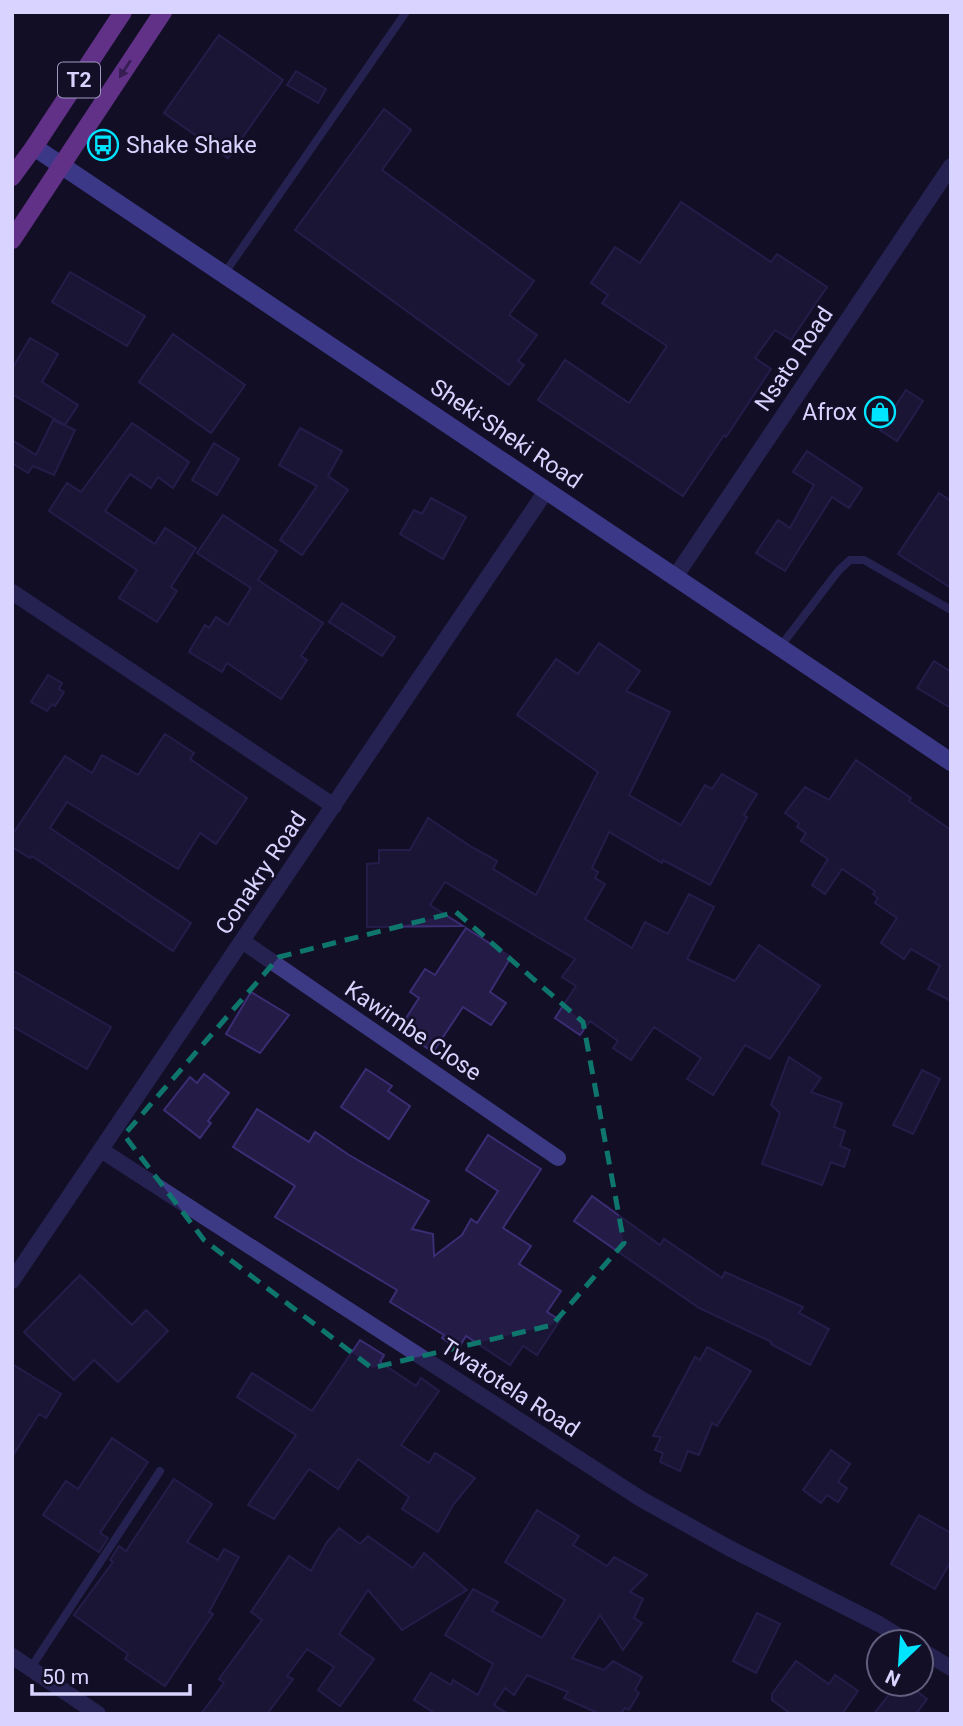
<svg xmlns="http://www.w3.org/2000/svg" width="963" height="1726" font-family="Roboto,sans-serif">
<rect width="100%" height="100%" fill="#130f26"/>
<g fill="#241b47" stroke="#3b2d73" stroke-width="2">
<path d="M219,35L283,80L228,158L164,113Z"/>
<path d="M296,71L326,89L318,103L287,85Z"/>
<path d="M384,109L411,130L382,170L534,281L509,315L537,335L518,361L524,365L509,385L295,230Z"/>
<path d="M681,202L771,262L777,254L827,287L791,340L775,330L755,358L771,369L726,437L724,435L683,496L538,400L565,360L629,403L667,346L602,303L608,295L591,283L615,247L640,263Z"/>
<path d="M70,272L145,316L127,346L52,302Z"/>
<path d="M173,334L245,385L211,433L139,382Z"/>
<path d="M30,338L58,354L42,382L78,405L65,425L12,394V369Z"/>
<path d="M906,390L923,401L897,441L880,430Z"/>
<path d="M53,420L75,430L54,475L33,466L28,473L12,463V440L36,455Z"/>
<path d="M132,423L189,462L173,488L158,477L151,488L130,474L105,511L155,544L165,528L196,548L171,587L177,591L157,622L119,598L137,570L49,511L67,483L81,492Z"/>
<path d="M300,428L342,451L328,476L348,490L302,555L280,540L317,486L279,465Z"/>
<path d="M214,443L239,459L217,495L192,480Z"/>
<path d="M807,451L862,488L849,508L832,497L785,571L756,553L778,520L790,528L814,485L793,472Z"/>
<path d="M939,493L951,501V588L898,554Z"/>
<path d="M431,498L466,517L443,559L400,534L414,510L422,514Z"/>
<path d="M223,515L277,551L258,580L323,623L301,656L307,660L281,699L227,663L222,672L189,652L205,625L209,628L216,617L228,625L251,588L197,553Z"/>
<path d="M342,603L395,637L382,656L329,622Z"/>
<path d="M599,643L640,671L626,691L670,712L629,795L681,825L705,785L712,789L722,774L757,794L744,815L747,817L710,885L663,860L662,863L609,832L592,868L598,872L595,878L605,884L585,919L632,948L645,922L668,934L689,894L714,907L687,959L735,981L759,945L820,986L770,1059L745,1045L713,1095L687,1079L701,1058L654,1027L631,1060L613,1048L618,1041L590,1021L580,1035L555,1018L576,986L562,977L575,959L445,882L430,905L463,926L367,927V864L379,863V850H410L428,818L470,846L497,861L493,869L536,895L598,772L517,715L556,659L578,674Z"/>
<path d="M934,661L951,672V708L917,688Z"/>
<path d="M48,675L62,683L59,689L64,692L55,706L52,704L47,711L31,702Z"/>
<path d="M165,734L194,753L190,759L247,798L216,844L200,833L178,869L67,802L50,828L191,923L173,951L32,856L30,858L12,847V835L65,756L92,773L102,755L138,775Z"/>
<path d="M856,760L911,798L909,801L951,830V1001L928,989L940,966L911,949L904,959L881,943L897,918L875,903L878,898L873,894L875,891L842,869L825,894L812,885L828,859L801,841L806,833L797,827L799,823L785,813L805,787L829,800Z"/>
<path d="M466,928L511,957L490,992L506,1003L491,1025L463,1007L433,1052L399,1029L419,998L410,992L425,969L435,975Z"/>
<path d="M12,970L111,1027L87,1069L12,1026Z"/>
<path d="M251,992L289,1015L260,1053L226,1034Z"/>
<path d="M789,1057L821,1078L811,1092L842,1103L834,1127L845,1131L840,1146L850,1150L844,1167L831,1162L822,1185L762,1164L780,1113L771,1105Z"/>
<path d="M366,1069L392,1086L388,1091L410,1106L389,1139L341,1107Z"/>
<path d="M922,1070L940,1079L913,1134L893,1125Z"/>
<path d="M204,1074L229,1093L208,1121L211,1123L200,1138L164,1110L190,1077L197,1083Z"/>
<path d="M257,1109L309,1142L315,1132L349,1155L429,1201L412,1229L433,1234L434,1256L462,1235L471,1219L477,1223L498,1191L466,1170L488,1135L541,1169L503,1228L531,1246L519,1264L561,1291L547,1312L560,1320L537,1355L523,1346L510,1365L466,1336L458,1349L442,1338L444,1335L390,1302L397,1290L275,1217L295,1186L233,1147Z"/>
<path d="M592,1196L660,1245L664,1239L722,1278L725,1272L803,1307L799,1313L829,1329L810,1365L771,1344L772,1342L699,1308L574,1221Z"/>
<path d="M80,1275L132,1325L146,1310L168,1331L118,1382L94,1360L74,1380L24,1332Z"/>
<path d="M360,1340L384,1355L380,1362L416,1386L421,1378L439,1391L401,1445L429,1463L435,1453L475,1478L453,1505L438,1532L402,1509L409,1497L358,1459L338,1489L309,1469L274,1519L248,1505L296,1435L237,1397L252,1373L312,1411Z"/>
<path d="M707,1347L751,1371L717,1426L712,1423L699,1455L688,1451L680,1471L660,1462L663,1453L655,1450L661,1437L653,1436L695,1357L700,1360Z"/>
<path d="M12,1364L61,1394L46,1418L39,1414L12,1457Z"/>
<path d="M112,1438L148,1462L100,1533L108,1538L99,1552L43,1515L66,1481L78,1489Z"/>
<path d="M831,1450L850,1464L838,1482L847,1488L838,1502L827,1495L821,1503L803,1490Z"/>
<path d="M174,1479L212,1504L187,1542L218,1560L224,1549L239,1557L209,1612L213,1614L165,1686L125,1659L128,1654L74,1615L113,1562L110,1560L119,1546L126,1551Z"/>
<path d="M537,1510L579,1536L573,1545L607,1566L614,1557L647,1575L630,1592L643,1599L634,1618L642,1623L623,1650L600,1615L572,1658L604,1670L613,1661L642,1677L635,1690L639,1693L629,1710L625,1708L620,1714H600L564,1698L568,1692L527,1675L514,1695L505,1688L494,1705L508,1714H436L414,1700L431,1673L451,1685L453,1680L478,1695L493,1664L445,1635L473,1589L498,1602L492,1611L542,1638L565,1600L505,1562Z"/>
<path d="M919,1515L951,1533V1561L935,1589L891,1564Z"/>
<path d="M339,1528L360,1544L368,1536L413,1568L424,1553L467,1590L402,1630L368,1590L339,1634L374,1659L340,1706L318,1690L334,1667L307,1649L287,1676L293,1679L267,1714H201L224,1683L219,1679L262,1620L251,1612L289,1556L311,1571L327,1542Z"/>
<path d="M757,1613L780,1624L756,1673L733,1661Z"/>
<path d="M796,1661L829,1684L835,1675L858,1691L842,1714H791L772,1700V1694Z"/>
<path d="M897,1684H907L927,1699L916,1714H874Z"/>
</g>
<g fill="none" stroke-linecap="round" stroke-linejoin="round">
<g stroke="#3d3a85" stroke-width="8">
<path d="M224,274L406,12"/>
<path d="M780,647L839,570L850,560H864L951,610"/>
<path d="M30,1669L160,1471"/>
</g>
<g stroke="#3d3a85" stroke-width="16">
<path d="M675,577L951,166"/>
<path d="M12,592L334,806"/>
<path d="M242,941L558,1158"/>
<path d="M101,1150L641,1499L729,1548L879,1624L908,1642"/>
<path d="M12,1281L546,491"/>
<path d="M921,1650L951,1668"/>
<path d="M12,1656L98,1714"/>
</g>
<path stroke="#6f6bff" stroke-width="18" d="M34,147L951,762"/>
<g stroke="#c25bff" stroke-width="18">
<path d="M12,177L34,147L123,12"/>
<path d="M12,240L163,12"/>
</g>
</g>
<defs><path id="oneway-solid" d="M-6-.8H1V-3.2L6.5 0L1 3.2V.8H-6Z" transform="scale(1.75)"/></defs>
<use fill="#623188" href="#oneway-solid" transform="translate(125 69) rotate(123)"/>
<path d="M0 0H963V1726H0ZM456,912L583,1022L624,1243L552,1325L372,1368L204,1240L124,1135L279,957Z" fill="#130f26" fill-opacity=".55" fill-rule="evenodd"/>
<path fill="none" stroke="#0f766e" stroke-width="5" stroke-dasharray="14 9" stroke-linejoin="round" d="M456,912L583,1022L624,1243L552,1325L372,1368L204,1240L124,1135L279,957Z"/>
<defs>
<g id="bus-ring" transform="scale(1.575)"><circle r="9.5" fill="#130f26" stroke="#00e5ff" stroke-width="1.5"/><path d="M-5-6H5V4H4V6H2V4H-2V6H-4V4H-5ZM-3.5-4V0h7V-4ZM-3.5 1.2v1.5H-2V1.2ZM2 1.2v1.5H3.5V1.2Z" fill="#00e5ff"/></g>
<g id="shop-ring" transform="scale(1.575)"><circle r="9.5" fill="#130f26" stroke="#00e5ff" stroke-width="1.5"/><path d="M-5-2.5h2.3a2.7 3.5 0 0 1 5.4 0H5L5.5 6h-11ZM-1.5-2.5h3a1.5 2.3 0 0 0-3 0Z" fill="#00e5ff"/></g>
</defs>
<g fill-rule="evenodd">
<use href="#bus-ring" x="103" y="145"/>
<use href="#shop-ring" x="880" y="412"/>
</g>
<g text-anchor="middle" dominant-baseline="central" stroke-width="5" stroke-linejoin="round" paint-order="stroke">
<rect fill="#130f26" stroke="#9e99be" stroke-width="2" x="58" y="62.5" width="42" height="35" rx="5"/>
<g font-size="21" font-weight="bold" fill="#d9d4ff">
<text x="79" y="80">T2</text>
</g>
<g font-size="23" fill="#d9d4ff" stroke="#130f26" text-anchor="start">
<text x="126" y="145">Shake Shake</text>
<text x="857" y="412" text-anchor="end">Afrox</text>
</g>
<g font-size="23" fill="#d9d4ff" stroke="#130f26">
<text transform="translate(794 359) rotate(-56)">Nsato Road</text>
<text transform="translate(506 434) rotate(34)">Sheki-Sheki Road</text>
<text transform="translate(261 873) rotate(-56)">Conakry Road</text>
<text transform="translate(413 1031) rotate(34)">Kawimbe Close</text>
<text transform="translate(510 1388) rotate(33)">Twatotela Road</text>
</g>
</g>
<rect width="963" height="1726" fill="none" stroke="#d9d4ff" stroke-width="28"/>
<g transform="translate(900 1663) rotate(205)"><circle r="33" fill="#130f26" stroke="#625e7d" stroke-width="2"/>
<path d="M0-5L12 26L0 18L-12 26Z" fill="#00e5ff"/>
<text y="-10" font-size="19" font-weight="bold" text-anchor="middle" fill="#d9d4ff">N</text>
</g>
<path d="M32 1684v10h158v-10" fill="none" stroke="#d9d4ff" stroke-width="3.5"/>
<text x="42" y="1684" font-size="21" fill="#d9d4ff" stroke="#130f26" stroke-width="5" paint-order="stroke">50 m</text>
</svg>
